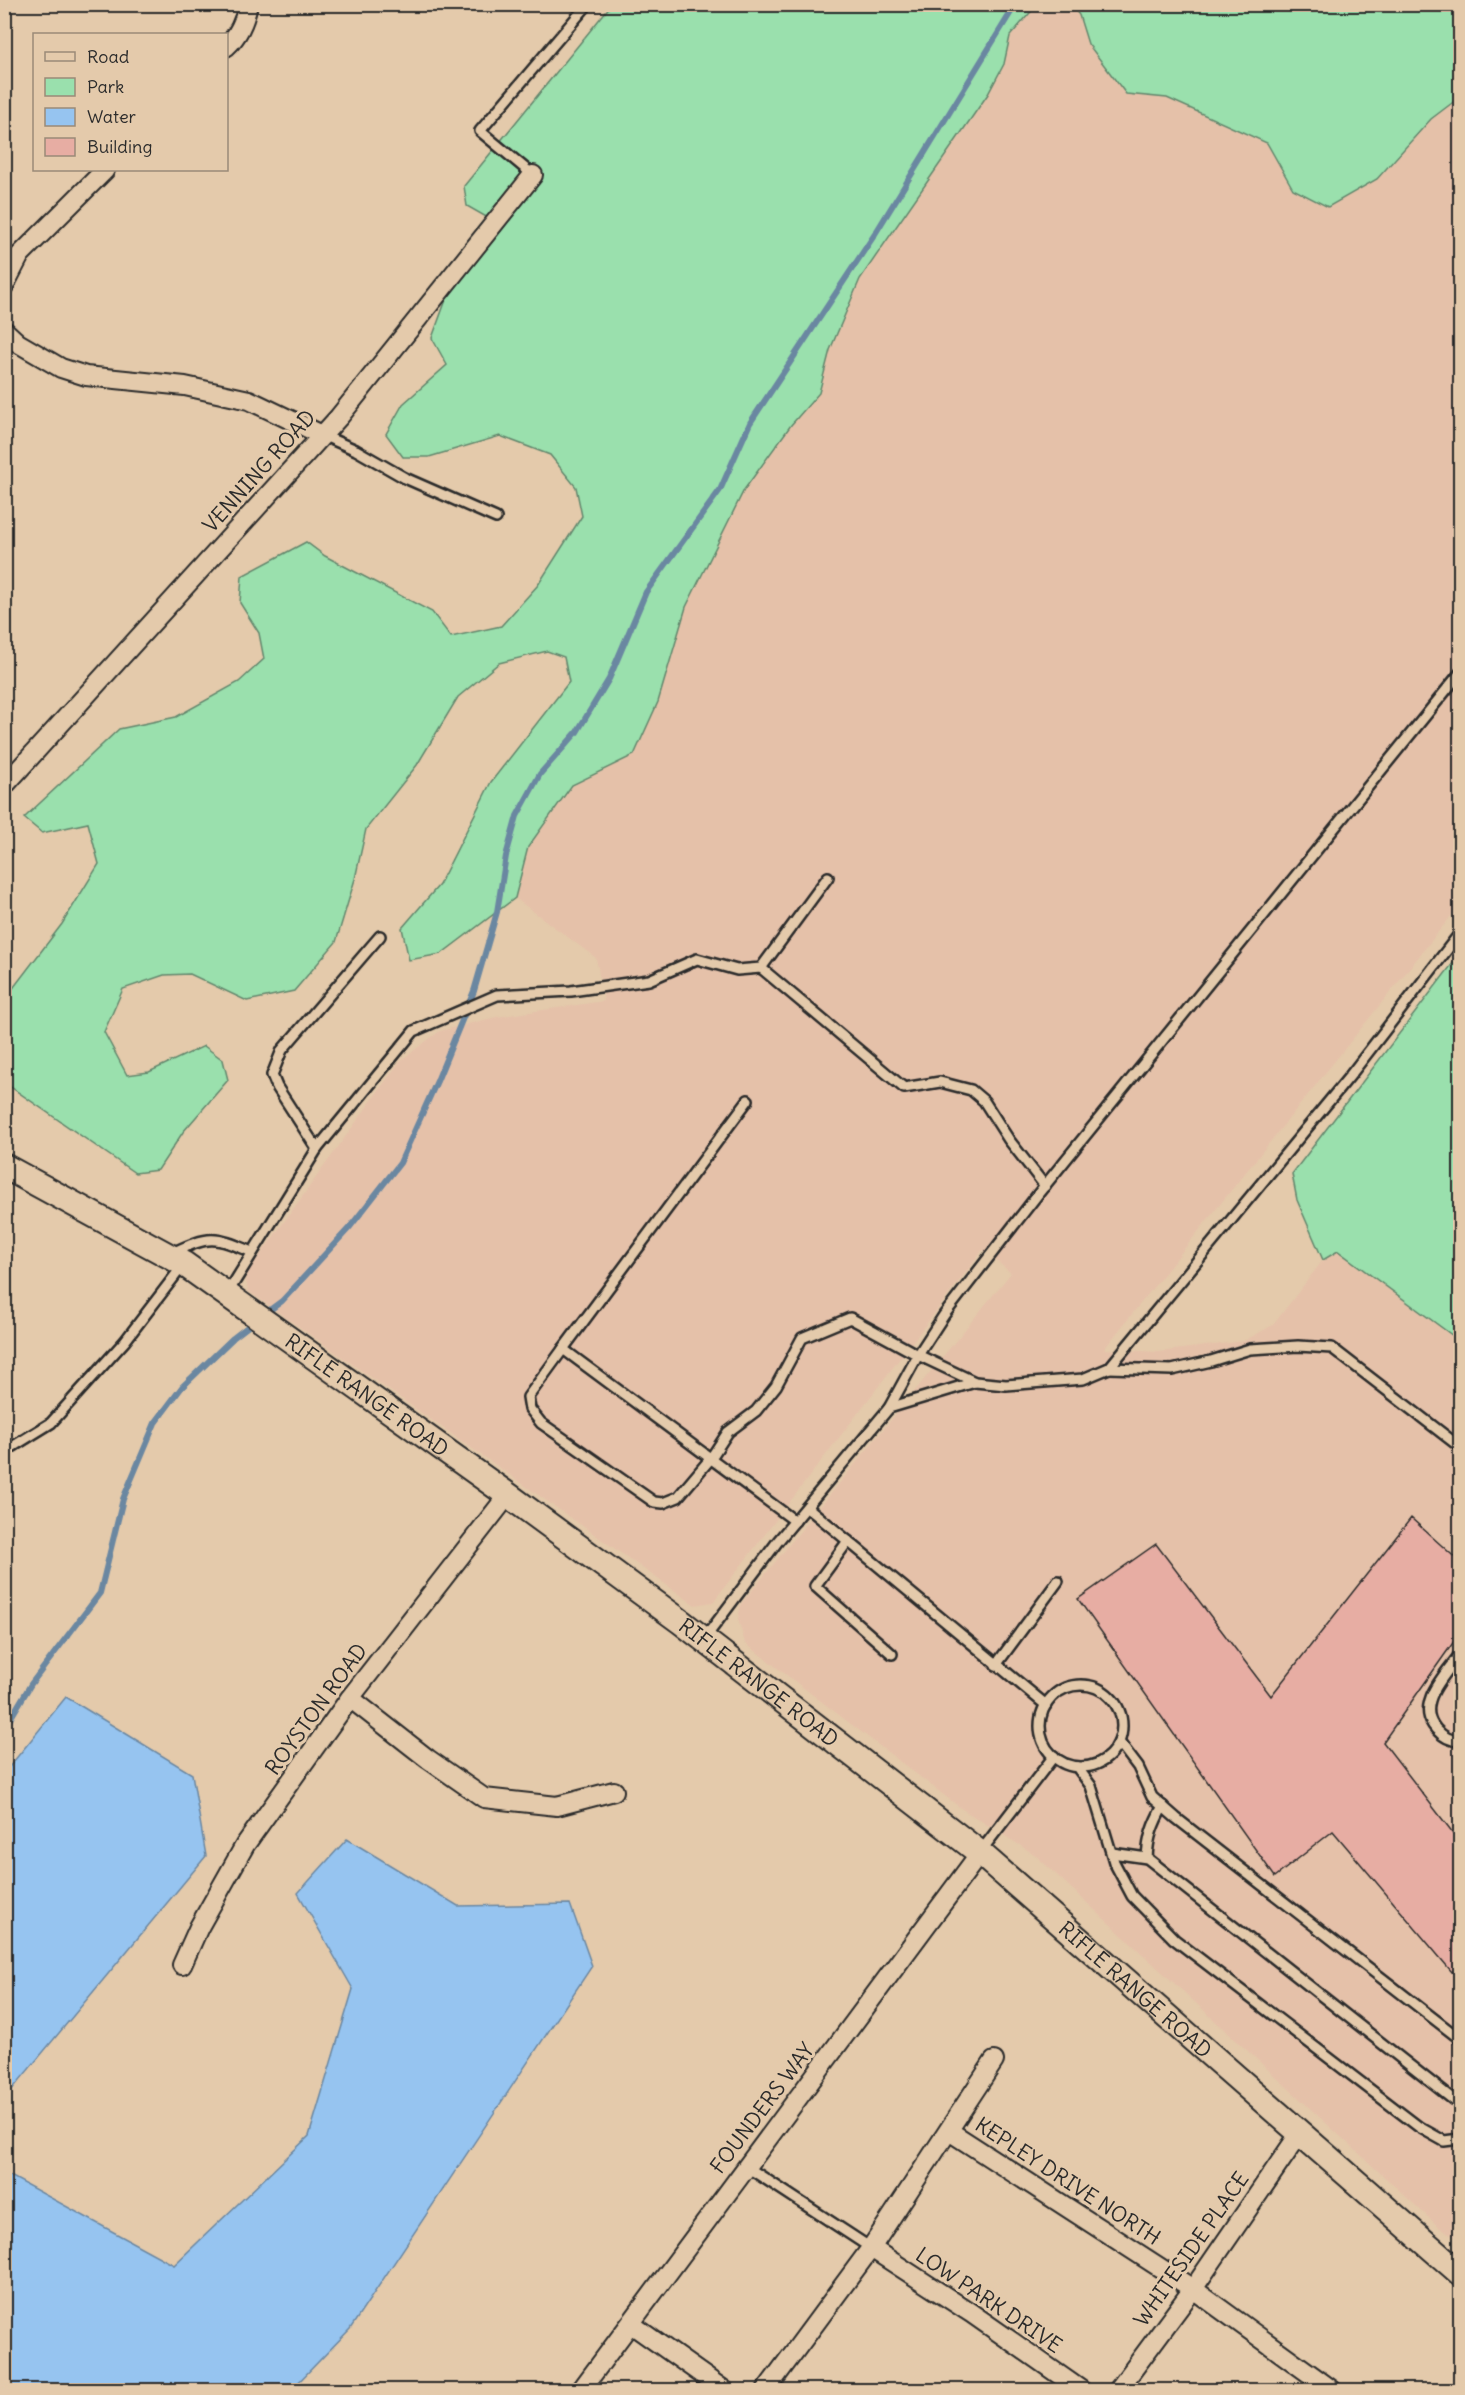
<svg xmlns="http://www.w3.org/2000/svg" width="1465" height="2395" font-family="Delius,sans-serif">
<rect width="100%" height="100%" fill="#e4caab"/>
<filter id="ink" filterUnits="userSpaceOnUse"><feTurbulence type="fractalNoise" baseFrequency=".0167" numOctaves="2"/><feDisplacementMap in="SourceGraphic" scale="12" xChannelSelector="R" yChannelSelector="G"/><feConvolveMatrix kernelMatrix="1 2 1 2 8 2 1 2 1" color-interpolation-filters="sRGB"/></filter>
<g filter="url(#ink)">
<path fill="#e5c1a9" d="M1049,5H1071L1079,15L1088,44L1126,94L1167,98L1267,143L1293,189L1377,179L1431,119L1460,97V905L1104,1349L1159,1352L1244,1341L1273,1325L1323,1260L1338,1251L1460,1341V2237H1456L1440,2228L1034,1854L962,1809L745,1643L738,1619L741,1604L1011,1273L983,1250L713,1602L695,1605L248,1291L245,1276L400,1061L440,1031L496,1017L604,1001L596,958L515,898L528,847L572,785L634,755L658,702L686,607L744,490L791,425L819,393L830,350L860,279L988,94L1004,64L1010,36L1035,7Z"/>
<g fill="#9ae0ad" stroke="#62866c" stroke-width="1.5">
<path d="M611,5H1049L1035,7L1010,36L1004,64L988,94L860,279L830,350L819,393L791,425L744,490L686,607L658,702L634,755L572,785L528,847L515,898L441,954L409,960L402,928L439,885L491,782L569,682L564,657L547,651L499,663L458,697L417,765L366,829L355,879L336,942L294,991L247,1001L190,974L164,975L123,989L104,1032L127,1075L149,1072L204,1046L223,1060L228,1080L183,1132L158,1170L135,1173L5,1083L4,1000L62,924L99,864L88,823L42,833L24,818L119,729L176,717L239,682L264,659L259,633L240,603L242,576L306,542L325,556L432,612L451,637L501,626L538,585L582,516L576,487L550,455L500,436L429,457H403L386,434L403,404L447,365L432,338L447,297L504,227L467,206L464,186Z"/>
<path d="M1071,5H1460V97L1431,119L1377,179L1328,207L1293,189L1267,143L1167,98L1126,94L1088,44L1079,15Z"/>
<path d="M1460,954V1341L1338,1251L1323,1260L1297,1200L1292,1174Z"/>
</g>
<g fill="#96c4f0" stroke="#6b87a1" stroke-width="1.5">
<path d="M66,1697L192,1774L206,1856L5,2098V1772Z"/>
<path d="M347,1839L458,1906L570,1904L592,1966L350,2329L291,2390H5V2173L174,2265L309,2136L353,1989L298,1893Z"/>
</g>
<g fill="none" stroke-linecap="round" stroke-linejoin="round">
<g stroke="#6b87a1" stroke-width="6">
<path d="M263,1315L282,1301L350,1227L400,1163L437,1081L474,991L497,912L506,856L517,816L540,774L577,732L609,679L646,592L720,490L750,423L875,234L1016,4"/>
<path d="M4,1729L31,1684L100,1593L123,1499L155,1423L182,1387L233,1338L255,1321"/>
</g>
</g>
<path fill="#e7ada3" stroke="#2b2b2b" stroke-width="1.5" d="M1411,1518L1460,1562V1633L1383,1742L1460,1842V1965L1452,1972L1333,1831L1275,1877L1078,1599L1156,1544L1271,1696Z"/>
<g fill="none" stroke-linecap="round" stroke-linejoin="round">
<g stroke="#2b2b2b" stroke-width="14">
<g id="service">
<path d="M533,175L480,131L588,4"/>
<path d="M322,435L356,450L405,478L496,518"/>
<path d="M761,968L904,1088L940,1082L971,1090L984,1101L1009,1140L1045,1186"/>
<path d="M317,1149L414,1031L497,995L571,991L649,980L697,959L737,970L761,968L828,877"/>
<path d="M172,1253C211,1235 213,1236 252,1252"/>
<path d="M227,1294L317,1149L277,1087L272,1075L282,1050L380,936"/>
<path d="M563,1349L748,1100"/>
<path d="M1109,1368L1172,1370L1211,1361L1250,1349L1298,1346L1332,1348L1460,1447"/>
<path d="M889,1408L975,1382"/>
<path d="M4,1452L51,1423L125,1341L184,1264"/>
<path d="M807,1507L1046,1705"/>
<path d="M795,1521L563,1349L528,1397L530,1409L541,1423L654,1502L663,1503L678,1497L711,1458L728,1432L756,1411L776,1386L802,1338L850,1318L918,1355L975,1382L1006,1385L1083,1379L1109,1368L1349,1077L1460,933"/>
<path d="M848,1541L815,1586L892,1654"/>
<path d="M705,1638L778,1541L889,1408L918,1355L944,1315L1038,1194L1460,673"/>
<path d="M1460,1654C1446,1674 1414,1704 1436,1729C1443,1737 1450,1741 1460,1741"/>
<path d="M996,1665L1058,1581"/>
<circle cx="1081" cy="1726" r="41"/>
<path d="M1119,1742L1138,1767L1152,1797L1176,1818L1460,2039"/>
<path d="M1077,1767L1091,1786L1114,1862L1132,1896L1174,1939L1419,2127L1444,2141L1460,2139"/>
<path d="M981,1851L1054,1756"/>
<path d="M1112,1853L1147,1858L1460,2105"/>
<path d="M1147,1858C1148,1837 1153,1824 1163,1806"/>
<path d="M747,2167L871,2248"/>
</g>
</g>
<g stroke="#2b2b2b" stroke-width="22">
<g id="minor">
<path d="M226,47C239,35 245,21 248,4"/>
<path d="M4,286L20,255L105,170"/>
<path d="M4,330L18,343L61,368L86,376L185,386L249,400L322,435"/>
<path d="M4,786L339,417L533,175"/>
<path d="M350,1698L428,1759L484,1798L557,1806L614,1791"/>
<path d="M182,1965L199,1927L245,1845L350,1698L508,1495"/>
<path d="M949,2131L1193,2289L1332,2390"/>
<path d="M871,2248L971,2313L1081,2390"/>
<path d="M631,2324L724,2390"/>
<path d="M581,2390L980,1853"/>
<path d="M766,2390L871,2248L994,2061"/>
<path d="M1118,2390L1193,2289L1300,2133"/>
</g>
</g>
<g stroke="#2b2b2b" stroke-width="28">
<g id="secondary">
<path id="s1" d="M4,1166L184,1264L508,1495L680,1621L980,1853L1460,2273"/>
</g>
</g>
<use href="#service" stroke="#e4caab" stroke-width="9"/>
<use href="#minor" stroke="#e4caab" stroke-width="18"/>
<use href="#secondary" stroke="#e4caab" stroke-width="24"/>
</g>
</g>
<g text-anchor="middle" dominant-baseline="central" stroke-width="6" stroke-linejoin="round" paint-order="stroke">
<g font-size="21" fill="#2b2b2b" stroke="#e4caab">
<text transform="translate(259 471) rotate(-48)">VENNING ROAD</text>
<text stroke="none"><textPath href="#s1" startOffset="430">RIFLE RANGE ROAD</textPath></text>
<text stroke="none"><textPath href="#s1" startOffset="916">RIFLE RANGE ROAD</textPath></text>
<text transform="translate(316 1709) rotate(-54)">ROYSTON ROAD</text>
<text stroke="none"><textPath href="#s1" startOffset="1402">RIFLE RANGE ROAD</textPath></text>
<text transform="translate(762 2108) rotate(-53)">FOUNDERS WAY</text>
<text transform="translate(1068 2181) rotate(33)">KEPLEY DRIVE NORTH</text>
<text transform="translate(1191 2249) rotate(-55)">WHITESIDE PLACE</text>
<text transform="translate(989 2300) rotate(34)">LOW PARK DRIVE</text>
</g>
</g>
<rect width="1465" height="2395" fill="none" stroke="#e4caab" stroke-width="24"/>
<rect x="12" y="12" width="1441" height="2371" fill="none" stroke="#2b2b2b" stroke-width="2" filter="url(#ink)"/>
<rect x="33" y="33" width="195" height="138" fill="#e4caab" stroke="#9a8a78" stroke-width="1.5"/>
<rect x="45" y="52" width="30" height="9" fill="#e4caab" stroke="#9a8a78" stroke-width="1.5"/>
<text x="87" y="63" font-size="18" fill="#2b2b2b">Road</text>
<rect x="45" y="78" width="30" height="18" fill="#9ae0ad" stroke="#9a8a78" stroke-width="1.5"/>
<text x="87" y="93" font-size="18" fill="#2b2b2b">Park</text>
<rect x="45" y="108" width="30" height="18" fill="#96c4f0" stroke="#9a8a78" stroke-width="1.5"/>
<text x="87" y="123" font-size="18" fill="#2b2b2b">Water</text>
<rect x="45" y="138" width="30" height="18" fill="#e7ada3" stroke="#9a8a78" stroke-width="1.5"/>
<text x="87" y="153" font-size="18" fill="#2b2b2b">Building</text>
</svg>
